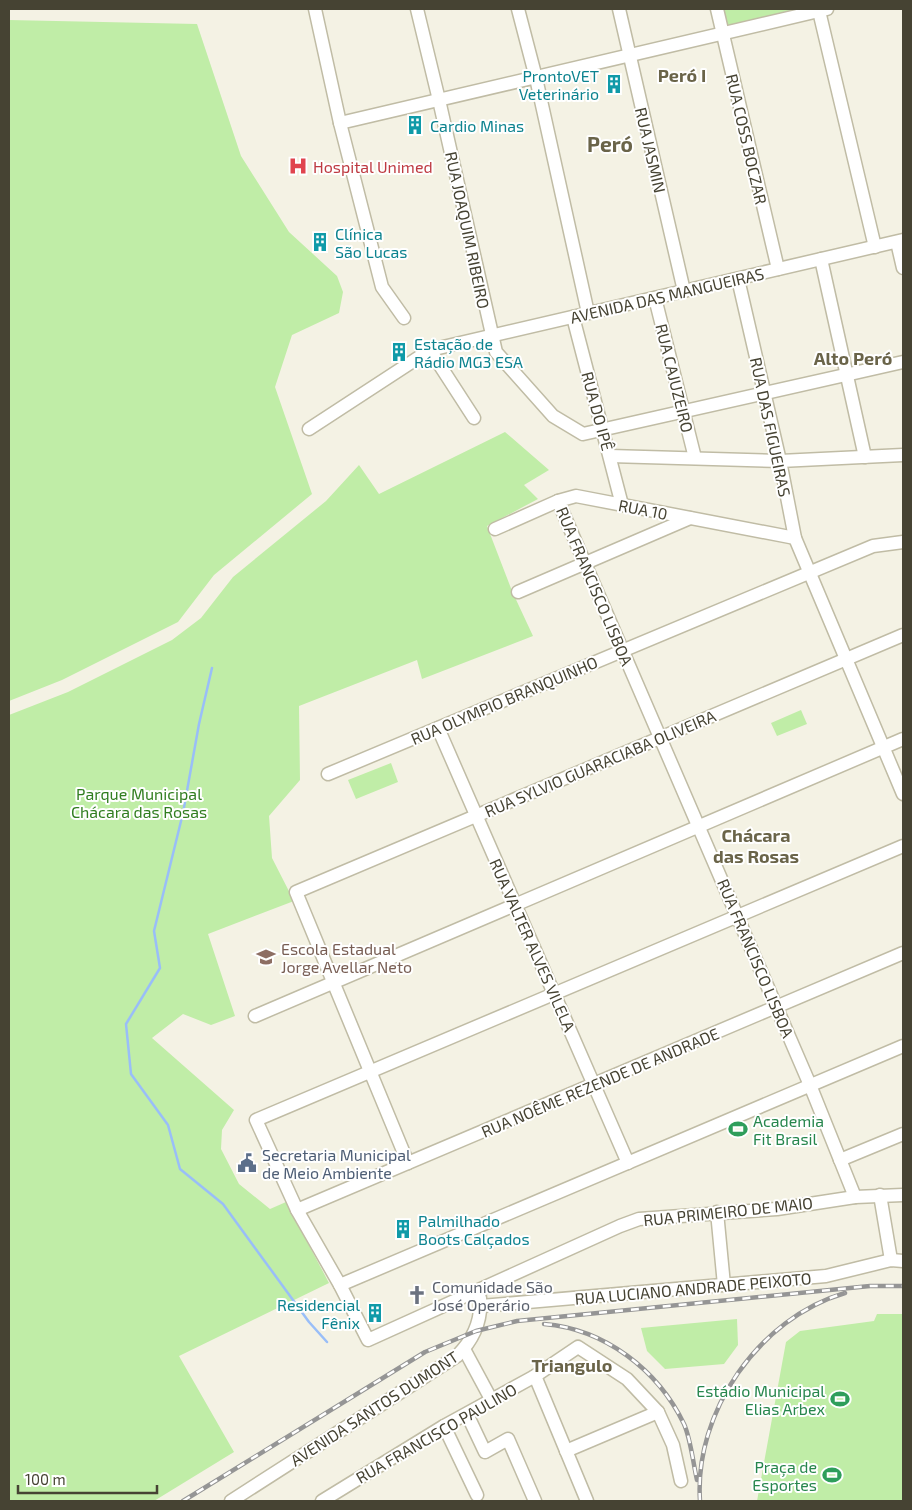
<svg xmlns="http://www.w3.org/2000/svg" width="912" height="1510" font-family="'Exo 2',sans-serif">
<rect width="100%" height="100%" fill="#f4f2e4"/>
<g fill="#c0eda7">
<path d="M720,9H805L731,26L726,25Z"/>
<path d="M9,20L197,24L241,156L289,232L337,276L343,292L339,313L292,335L275,387L312,494L214,575L178,622L62,680L9,701Z"/>
<path d="M505,432L549,470L524,485L538,499L487,526L512,591L533,636L422,679L417,660L299,706L300,780L269,816L272,858L294,901L208,934L235,1016L211,1025L183,1014L152,1038L234,1110L222,1130L221,1149L239,1184L270,1209L286,1202L329,1283L179,1356L234,1452L154,1501H9V715L68,692L172,640L201,618L233,577L326,501L359,465L379,494Z"/>
<path d="M801,710L807,724L777,736L771,723Z"/>
<path d="M391,763L398,782L356,799L348,780Z"/>
<path d="M877,1314H903V1501H757L786,1342L800,1331L874,1321Z"/>
<path d="M737,1319L738,1345L724,1364L665,1369L647,1351L641,1328Z"/>
</g>
<g fill="none" stroke-linecap="round" stroke-linejoin="round">
<path stroke="#99bef8" stroke-width="2.5" d="M212,668L199,724L183,813L154,931L160,968L126,1024L131,1074L168,1125L180,1169L223,1204L309,1322L327,1342"/>
<g stroke="#c0bca5" stroke-width="15">
<g id="minor">
<path d="M315,9L340,123L382,287L404,318"/>
<path d="M417,9L439,100L496,352L553,416L583,434L903,362"/>
<path d="M518,9L536,78L588,313"/>
<path d="M619,9L684,291"/>
<path d="M717,9L778,269"/>
<path d="M819,11L875,247"/>
<path d="M340,123L827,9"/>
<path d="M897,242L903,268"/>
<path d="M821,259L865,457"/>
<path d="M738,279L780,461L795,538L903,794"/>
<path d="M655,298L695,458"/>
<path d="M573,317L622,505"/>
<path d="M430,350L474,418"/>
<path d="M309,429L430,350L903,240"/>
<path d="M610,456L780,461L903,455"/>
<path d="M558,501L810,1085L855,1197"/>
<path d="M495,529L558,501L576,496L795,538"/>
<path d="M518,592L690,518"/>
<path d="M438,728L628,1163"/>
<path d="M328,774L873,546L903,542"/>
<path d="M903,846L256,1120L297,1210L340,1285L368,1340L620,1226L639,1219L777,1209L855,1197L903,1195"/>
<path d="M255,1016L903,739"/>
<path d="M840,1160L903,1134"/>
<path d="M408,1163L296,892L903,635"/>
<path d="M880,1195L891,1260"/>
<path d="M297,1210L903,953"/>
<path d="M717,1212L724,1285"/>
<path d="M340,1285L903,1046"/>
<path d="M481,1306L826,1276L891,1260L903,1261"/>
<path d="M464,1349L492,1401"/>
<path d="M535,1376L587,1501"/>
<path d="M467,1414L485,1452L508,1439L535,1501"/>
<path d="M444,1426L477,1495"/>
<path d="M566,1451L658,1412"/>
<path d="M231,1501L457,1356C473,1340 482,1320 480,1298"/>
<path d="M322,1501L444,1426L535,1376L578,1347L627,1379L658,1412L673,1445L681,1481"/>
</g>
</g>
<use href="#minor" stroke="#fff" stroke-width="12"/>
<g stroke="#959595" stroke-width="4.5">
<g id="rail">
<path d="M544,1324C605,1329 658,1370 684,1424C691,1440 693,1463 697,1480"/>
<path d="M183,1501L425,1352L476,1331L517,1321L870,1286H903"/>
<path d="M700,1501C694,1412 759,1318 845,1293"/>
</g>
</g>
<use href="#rail" stroke="#fff" stroke-width="2.5" stroke-dasharray="8" stroke-linecap="butt"/>
</g>
<defs>
<g id="building-bare" transform="scale(1.5)"><path d="M-4-6H4V6H1V3H-1V6H-4ZM-2.5-4.3h1.7v1.8h-1.7ZM.8-4.3h1.7v1.8H.8ZM-2.5-1h1.7V.8h-1.7ZM.8-1h1.7V.8H.8Z" fill="#0f9aa8" stroke="#fff" stroke-width="2.5" paint-order="stroke"/></g>
<g id="hospital-bare" transform="scale(1.5)"><path d="M-5-5h3v3.5h4V-5h3V5h-3V1.5h-4V5h-3Z" fill="#e0444e" stroke="#fff" stroke-width="2.5" paint-order="stroke"/></g>
<g id="school-bare" transform="scale(1.5)"><path d="M0-5L7-2L0 1L-7-2ZM-4 1L0 2.5L4 1V4Q0 6-4 4Z" fill="#8d6e63" stroke="#fff" stroke-width="2.5" paint-order="stroke"/></g>
<g id="stadium-bare" transform="scale(1.5)"><path d="M0-5a6.5 5 0 1 0 0 10a6.5 5 0 1 0 0-10ZM-3.5-1.8h7v3.6h-7Z" fill="#2e9e5b" stroke="#fff" stroke-width="2.5" paint-order="stroke"/></g>
<g id="civic-bare" transform="scale(1.5)"><path d="M-.6-6.5H3V-4.5H.6V-3L4-1V1h2V6H-6V1h2V-1L-.6-3ZM-1.2 2.5V6h2.4V2.5Z" fill="#5c6f8a" stroke="#fff" stroke-width="2.5" paint-order="stroke"/></g>
<g id="church-bare" transform="scale(1.5)"><path d="M-1.2-6h2.4v3.5h3.3v2.4h-3.3V6h-2.4V-.1h-3.3v-2.4h3.3Z" fill="#6b7280" stroke="#fff" stroke-width="2.5" paint-order="stroke"/></g>
</defs>
<g fill-rule="evenodd">
<use href="#building-bare" x="614" y="84"/>
<use href="#building-bare" x="415" y="125"/>
<use href="#hospital-bare" x="298" y="166"/>
<use href="#building-bare" x="320" y="242"/>
<use href="#building-bare" x="399" y="352"/>
<use href="#school-bare" x="266" y="957"/>
<use href="#stadium-bare" x="738" y="1129"/>
<use href="#civic-bare" x="247" y="1163"/>
<use href="#building-bare" x="403" y="1229"/>
<use href="#church-bare" x="417" y="1295"/>
<use href="#building-bare" x="375" y="1313"/>
<use href="#stadium-bare" x="840" y="1399"/>
<use href="#stadium-bare" x="832" y="1475"/>
</g>
<g text-anchor="middle" dominant-baseline="central" stroke-width="4" stroke-linejoin="round" paint-order="stroke">
<g font-size="16" fill="#0d838f" stroke="#fff" text-anchor="start">
<text x="599" y="75" text-anchor="end">ProntoVET<tspan x="599" dy="18">Veterinário</tspan></text>
<text x="430" y="125">Cardio Minas</text>
<text x="335" y="233">Clínica<tspan x="335" dy="18">São Lucas</tspan></text>
<text x="414" y="343">Estação de<tspan x="414" dy="18">Rádio MG3 ESA</tspan></text>
<text x="418" y="1220">Palmilhado<tspan x="418" dy="18">Boots Calçados</tspan></text>
<text x="360" y="1304" text-anchor="end">Residencial<tspan x="360" dy="18">Fênix</tspan></text>
</g>
<g font-size="16" fill="#464333" stroke="#fff">
<text transform="translate(747 139) rotate(77)">RUA COSS BOCZAR</text>
<text transform="translate(651 150) rotate(77)">RUA JASMIN</text>
<text transform="translate(468 230) rotate(78)">RUA JOAQUIM RIBEIRO</text>
<text transform="translate(667 295) rotate(-13)">AVENIDA DAS MANGUEIRAS</text>
<text transform="translate(675 378) rotate(76)">RUA CAJUZEIRO</text>
<text transform="translate(598 411) rotate(75)">RUA DO IPÊ</text>
<text transform="translate(771 427) rotate(78)">RUA DAS FIGUEIRAS</text>
<text transform="translate(643 509) rotate(11)">RUA 10</text>
<text transform="translate(595 586) rotate(67)">RUA FRANCISCO LISBOA</text>
<text transform="translate(504 700) rotate(-23)">RUA OLYMPIO BRANQUINHO</text>
<text transform="translate(600 763) rotate(-23)">RUA SYLVIO GUARACIABA OLIVEIRA</text>
<text transform="translate(533 945) rotate(66)">RUA VALTER ALVES VILELA</text>
<text transform="translate(756 958) rotate(67)">RUA FRANCISCO LISBOA</text>
<text transform="translate(600 1082) rotate(-23)">RUA NOÊME REZENDE DE ANDRADE</text>
<text transform="translate(728 1211) rotate(-6)">RUA PRIMEIRO DE MAIO</text>
<text transform="translate(693 1288) rotate(-5)">RUA LUCIANO ANDRADE PEIXOTO</text>
<text transform="translate(374 1408) rotate(-33)">AVENIDA SANTOS DUMONT</text>
<text transform="translate(436 1433) rotate(-30)">RUA FRANCISCO PAULINO</text>
</g>
<g font-size="16" fill="#be3a42" stroke="#fff" text-anchor="start">
<text x="313" y="166">Hospital Unimed</text>
</g>
<g font-size="16" fill="#317e20" stroke="#fff">
<text x="139" y="793">Parque Municipal<tspan x="139" dy="18">Chácara das Rosas</tspan></text>
</g>
<g font-size="16" fill="#785e54" stroke="#fff" text-anchor="start">
<text x="281" y="948">Escola Estadual<tspan x="281" dy="18">Jorge Avellar Neto</tspan></text>
</g>
<g font-size="16" fill="#27864d" stroke="#fff" text-anchor="end">
<text x="753" y="1120" text-anchor="start">Academia<tspan x="753" dy="18">Fit Brasil</tspan></text>
<text x="825" y="1390">Estádio Municipal<tspan x="825" dy="18">Elias Arbex</tspan></text>
<text x="817" y="1466">Praça de<tspan x="817" dy="18">Esportes</tspan></text>
</g>
<g font-size="16" fill="#4e5e75" stroke="#fff" text-anchor="start">
<text x="262" y="1154">Secretaria Municipal<tspan x="262" dy="18">de Meio Ambiente</tspan></text>
</g>
<g font-size="16" fill="#5b616d" stroke="#fff" text-anchor="start">
<text x="432" y="1286">Comunidade São<tspan x="432" dy="18">José Operário</tspan></text>
</g>
<g font-size="18" font-weight="bold" fill="#6a6449" stroke="#fff">
<text x="682" y="75">Peró I</text>
<text x="853" y="358">Alto Peró</text>
<text x="756" y="835">Chácara<tspan x="756" dy="21">das Rosas</tspan></text>
<text x="572" y="1365">Triangulo</text>
</g>
<g font-size="21" font-weight="bold" fill="#6a6449" stroke="#fff">
<text x="610" y="143">Peró</text>
</g>
</g>
<rect width="912" height="1510" fill="none" stroke="#464333" stroke-width="20"/>
<path d="M18 1485v8h139v-8" fill="none" stroke="#464333" stroke-width="2.5"/>
<text x="25" y="1485" font-size="15" fill="#464333" stroke="#ffffff" stroke-width="4" paint-order="stroke">100 m</text>
</svg>
